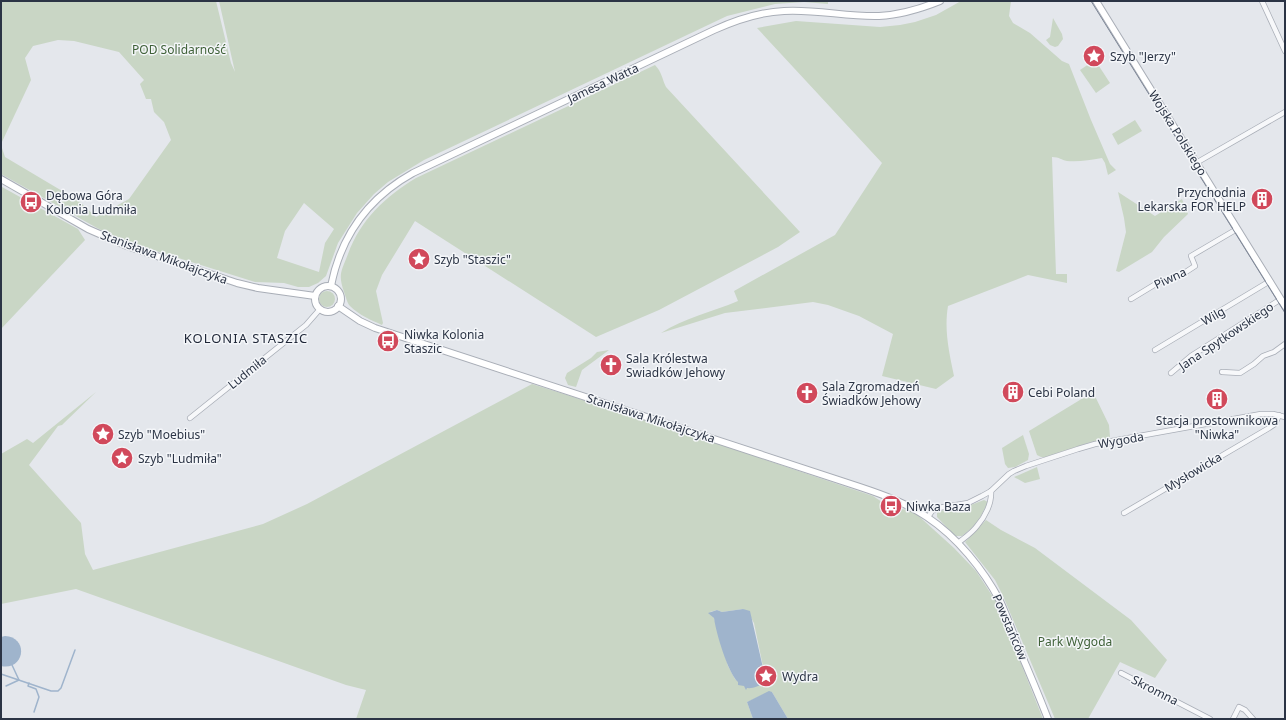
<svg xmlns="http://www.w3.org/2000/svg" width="1286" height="720" font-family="'Noto Sans',sans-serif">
<rect width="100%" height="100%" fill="#e4e7ec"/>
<g fill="#c9d6c5" fill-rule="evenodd">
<path d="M1,1H216L231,63L235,72L219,1H828V4L804,2L775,4L727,16L424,160L388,182L374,194L357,213L338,243L326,276L318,283L309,287H298L284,283L255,282L121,240L97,228L1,174V145L5,157L79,201L96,217L129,199L171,140L164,122L154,112L151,99H146L140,84L144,80L119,52L74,41L58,40L33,46L25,58L31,80L1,144ZM304,203L334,229L325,243L319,272L277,258L285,231Z"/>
<path d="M961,1H1011L1009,16L1013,23L1030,33L1062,61L1069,64L1091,120L1110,164L1116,170L1108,175L1105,163L1102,158C1090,160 1079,162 1067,161C1061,160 1060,157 1052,157L1056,274H1067V283L1028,275L948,306C944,330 949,352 954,376L936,389L882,376L893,334L859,316L828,305L813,302L725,313L661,333C684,318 712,312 738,301L734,291L835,235L882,163L757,28L796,21L880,27L900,25L915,22L936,15Z"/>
<path d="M1053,18L1062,34L1063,39L1058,46L1055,47L1050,45L1046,40L1050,37Z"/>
<path d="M1095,60L1110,83L1096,93L1080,70Z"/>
<path d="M655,65C662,72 662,79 666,87L800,232L778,247L659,310L596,337L415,221L382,275L376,291L383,323L382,325C371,320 359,315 350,306C347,303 346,297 344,292C338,274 341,272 348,254C361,219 385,197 416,178Z"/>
<path d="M1135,120L1142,131L1118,145L1112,134Z"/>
<path d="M2,187L78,229L85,240L1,329Z"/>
<path d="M1118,192L1155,216L1182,199L1188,214L1164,237L1152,252L1119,272L1116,271L1126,232L1124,218Z"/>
<circle cx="327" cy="299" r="8"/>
<path d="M609,350L582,370L576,387L568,385L565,378L567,373L591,358L597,352Z"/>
<path d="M532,384L641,418L873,496L885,504L898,509L912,510L954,548L976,571L997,603L1043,719H788L772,692L747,702L753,719H356L366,690L346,685L76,589L1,604V454L27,439L33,443L96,392L62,425L58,426L29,465L81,523L85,554L93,570L263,524L307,504ZM743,609L750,616L754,623L766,681L747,688L735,679L728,666L714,618L710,612L717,610L722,612Z"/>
<path d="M1093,392L1109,425L1110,437L1107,440L1091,442L1046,457H1041L1037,455L1029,431Z"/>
<path d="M1023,435L1029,454L1028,460L1015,467L1008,468L1005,464L1002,448Z"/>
<path d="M1037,467L1040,479L1025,483L1014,477Z"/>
<path d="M984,500L988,502C979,520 978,524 962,536H955L937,517V513L940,511L968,506Z"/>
<path d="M986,520L1001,530L1035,548L1131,620L1167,660L1155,678L1120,662L1088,719H1055L1003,596L995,580L965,542Z"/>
</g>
<g fill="#9fb4cc">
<path d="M743,609L750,611L766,681C762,685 753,689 747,688L746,690L744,686L738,685V682C728,673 716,633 714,618L708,613L717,610L722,612Z"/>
<path d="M5,636C29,637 25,671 1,666V637Z"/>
<path d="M769,691L772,692L788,719H753L747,702Z"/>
</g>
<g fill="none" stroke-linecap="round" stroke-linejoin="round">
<g stroke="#9fb4cc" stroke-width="1.5">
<path d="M1,674L51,691H58L61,688L75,650"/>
<path d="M29,683L28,686L36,689L39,697L34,712"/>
<path d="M6,686L19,680L12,665"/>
</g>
<g stroke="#a9aeb7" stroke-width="6">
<g id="street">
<path d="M1262,1L1285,51"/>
<path d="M1196,163L1285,112"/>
<path d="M1131,299L1159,282L1178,277L1195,266L1191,256L1237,229"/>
<path d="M1155,350L1270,281"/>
<path d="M1222,372L1240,373L1254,364L1263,356L1274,352L1285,344"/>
<path d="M1171,373L1191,356L1281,299"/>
<path d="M190,418L306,325L320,309"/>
<path d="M1124,513L1269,428L1275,424L1279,415"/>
<path d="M928,517L932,511L938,508L968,503L982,496L991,491L1009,474L1014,471L1026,466L1078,449L1095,444L1261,414H1273L1285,417"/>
<path d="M958,543C964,538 972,533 977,526C985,517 992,503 991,491"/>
<path d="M1121,673L1210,719"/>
<path d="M1233,719L1239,707L1245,710L1253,719"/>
</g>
</g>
<g stroke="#a9aeb7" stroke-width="8">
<g id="secondary">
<path d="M1096,1L1285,306"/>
<path d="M1,179L88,229L127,246L237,283L258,288L315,296"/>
<path d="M331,286C341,235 368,198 413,173L714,30C736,20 760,12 784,11C816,9 847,17 879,16C900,15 920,9 940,1"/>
<circle cx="328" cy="299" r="13"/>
<path d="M338,306L360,321L375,328L860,487C884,495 906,503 927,517C957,537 983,569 1000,601C1007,616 1013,633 1019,649C1029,672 1039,696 1048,719"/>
</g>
</g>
<use href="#street" stroke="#f7f8fa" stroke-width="4.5"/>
<use href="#secondary" stroke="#fff" stroke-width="6"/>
<path stroke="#7d8696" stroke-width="1" d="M1091,1L1285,313"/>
</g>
<defs>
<g id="sight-disc" transform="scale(1.15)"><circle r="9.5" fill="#d1495b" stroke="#f4f6f9"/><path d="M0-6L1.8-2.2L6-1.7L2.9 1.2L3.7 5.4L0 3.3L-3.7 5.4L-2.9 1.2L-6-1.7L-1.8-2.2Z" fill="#fff"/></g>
<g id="building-disc" transform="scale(1.15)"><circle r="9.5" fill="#d1495b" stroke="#f4f6f9"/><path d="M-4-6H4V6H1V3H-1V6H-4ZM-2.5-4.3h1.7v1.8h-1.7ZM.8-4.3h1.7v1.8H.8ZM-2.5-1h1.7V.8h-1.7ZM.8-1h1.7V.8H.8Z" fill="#fff"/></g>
<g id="bus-disc" transform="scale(1.15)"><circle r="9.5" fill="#d1495b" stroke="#f4f6f9"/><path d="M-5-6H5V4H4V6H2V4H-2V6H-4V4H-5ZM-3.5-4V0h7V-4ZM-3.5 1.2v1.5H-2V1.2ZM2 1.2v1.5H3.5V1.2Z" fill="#fff"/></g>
<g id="church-disc" transform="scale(1.15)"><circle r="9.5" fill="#d1495b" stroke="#f4f6f9"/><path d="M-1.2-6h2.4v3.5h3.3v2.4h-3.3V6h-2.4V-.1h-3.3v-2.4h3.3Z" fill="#fff"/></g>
</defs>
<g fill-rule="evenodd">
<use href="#sight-disc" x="1094" y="56"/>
<use href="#building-disc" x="1262" y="199"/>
<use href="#bus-disc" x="31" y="202"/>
<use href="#sight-disc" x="419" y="259"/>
<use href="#bus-disc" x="388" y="341"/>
<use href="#church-disc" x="611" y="365"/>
<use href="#building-disc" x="1013" y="392"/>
<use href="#church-disc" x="807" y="393"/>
<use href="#building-disc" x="1217" y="399"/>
<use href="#sight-disc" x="103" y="434"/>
<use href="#sight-disc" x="122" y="458"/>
<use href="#bus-disc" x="891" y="506"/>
<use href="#sight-disc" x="766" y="676"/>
</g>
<g text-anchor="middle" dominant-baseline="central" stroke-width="3" stroke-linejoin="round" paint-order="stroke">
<g font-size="12" fill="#3f6138" stroke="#f4f6f9">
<text x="179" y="49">POD Solidarność</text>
<text x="1075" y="641">Park Wygoda</text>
</g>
<g font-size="12" fill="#2b3445" stroke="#f4f6f9" text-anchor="start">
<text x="1110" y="56">Szyb "Jerzy"</text>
<text x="1246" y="192" text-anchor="end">Przychodnia<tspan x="1246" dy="14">Lekarska FOR HELP</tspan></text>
<text x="46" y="195">Dębowa Góra<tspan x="46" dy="14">Kolonia Ludmiła</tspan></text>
<text x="434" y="259">Szyb "Staszic"</text>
<text x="404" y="334">Niwka Kolonia<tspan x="404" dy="14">Staszic</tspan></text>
<text x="626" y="358">Sala Królestwa<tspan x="626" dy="14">Swiadków Jehowy</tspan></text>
<text x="822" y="386">Sala Zgromadzeń<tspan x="822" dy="14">Świadków Jehowy</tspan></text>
<text x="1028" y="392">Cebi Poland</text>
<text x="1217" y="420" text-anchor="middle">Stacja prostownikowa<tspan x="1217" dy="14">"Niwka"</tspan></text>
<text x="118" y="434">Szyb "Moebius"</text>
<text x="138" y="458">Szyb "Ludmiła"</text>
<text x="906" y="506">Niwka Baza</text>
<text x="782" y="676">Wydra</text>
</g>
<g font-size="12" fill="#2b3445" stroke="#f4f6f9">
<text transform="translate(603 83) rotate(-25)">Jamesa Watta</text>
<text transform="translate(1178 133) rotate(58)">Wojska Polskiego</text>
<text transform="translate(164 257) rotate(20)">Stanisława Mikołajczyka</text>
<text transform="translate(1170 278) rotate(-25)">Piwna</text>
<text transform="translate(1213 316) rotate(-30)">Wilg</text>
<text transform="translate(1226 336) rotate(-34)">Jana Spytkowskiego</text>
<text transform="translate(247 372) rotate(-39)">Ludmiła</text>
<text transform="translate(651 418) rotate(18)">Stanisława Mikołajczyka</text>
<text transform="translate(1121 440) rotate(-10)">Wygoda</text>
<text transform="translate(1193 472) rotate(-31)">Mysłowicka</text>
<text transform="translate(1010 627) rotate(67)">Powstańców</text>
<text transform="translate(1155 690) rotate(27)">Skromna</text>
</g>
<g font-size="13" letter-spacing="1" fill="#1d2536" stroke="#f4f6f9">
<text x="246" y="338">KOLONIA STASZIC</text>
</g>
</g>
<rect width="1286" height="720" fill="none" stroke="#2b3445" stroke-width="4"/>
</svg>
